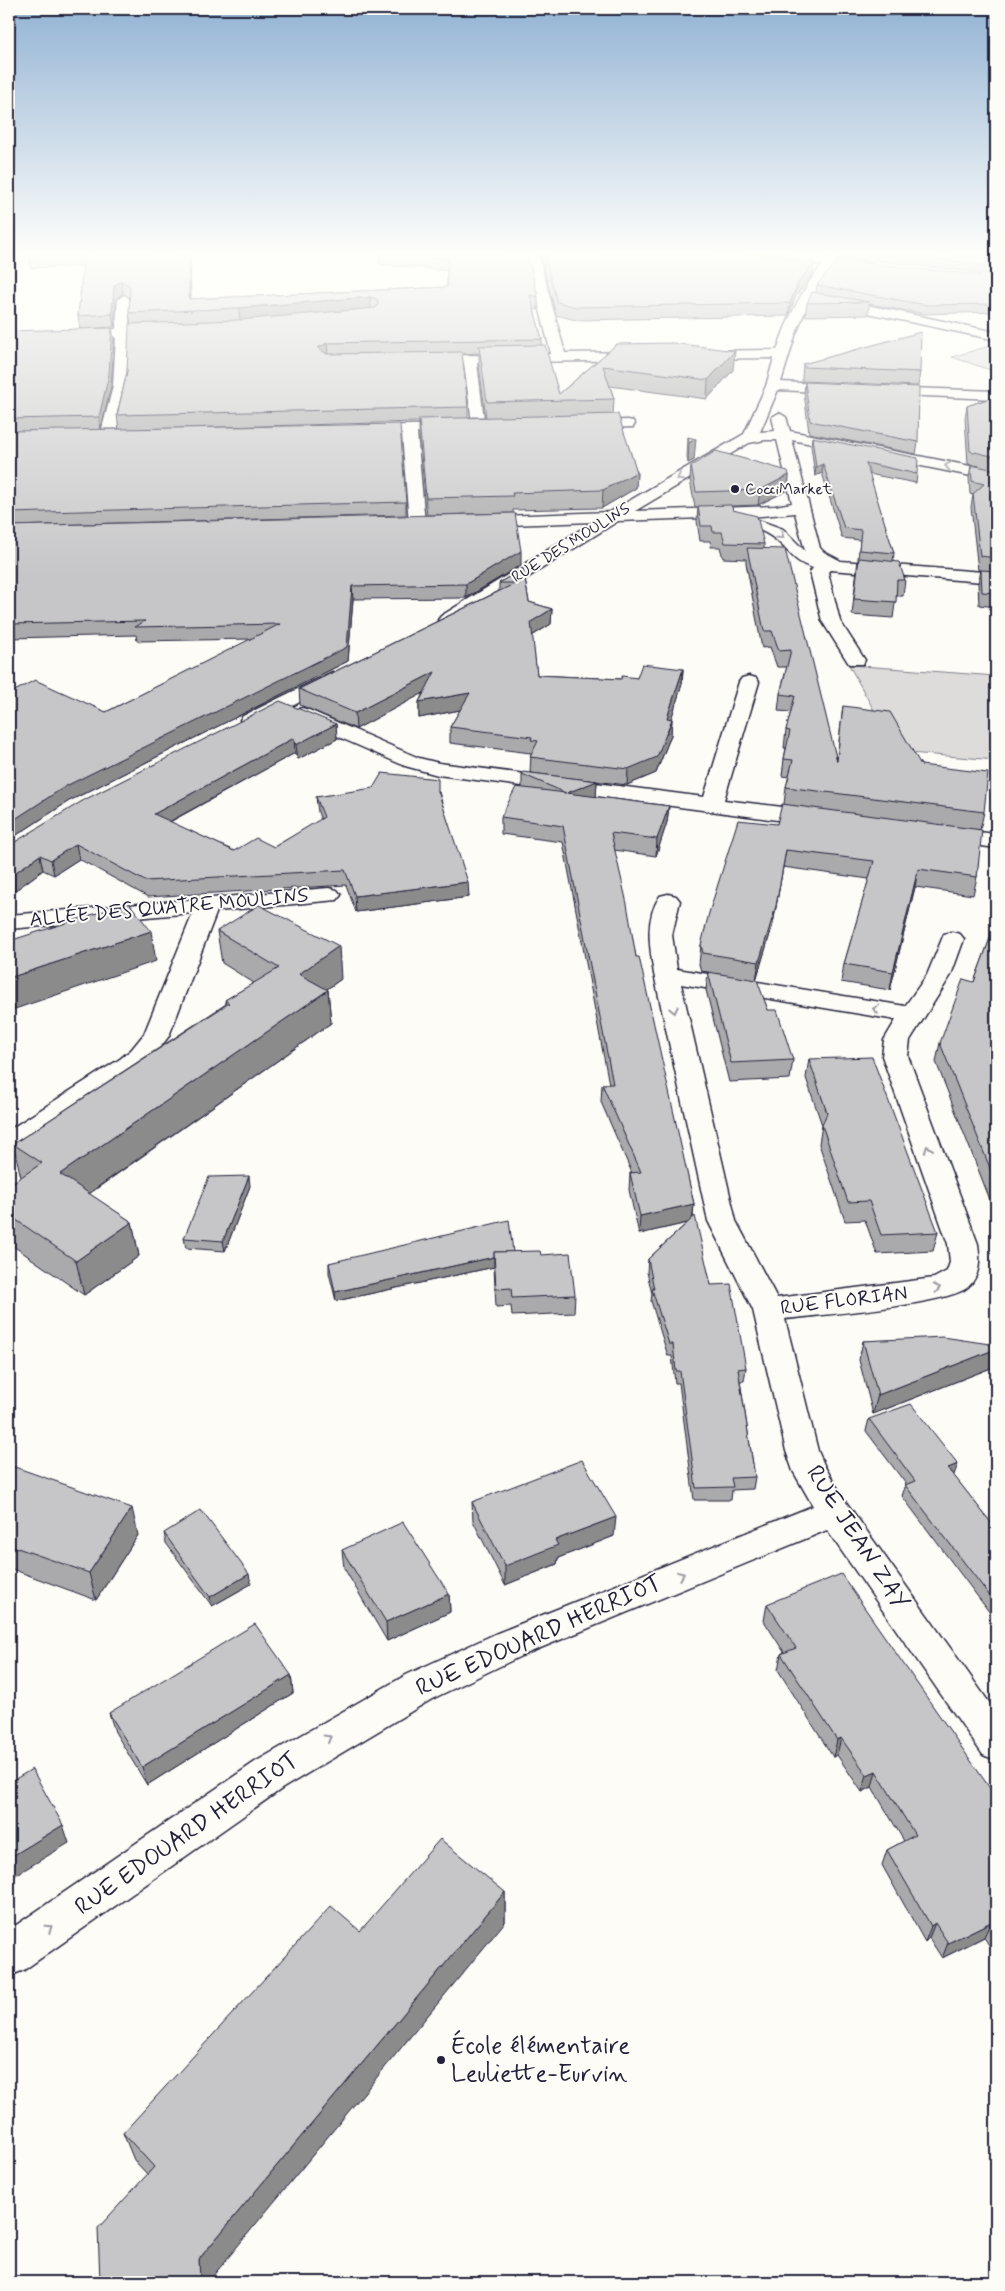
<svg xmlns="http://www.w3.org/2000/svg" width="1005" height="2291" font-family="Mynerve,sans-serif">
<rect width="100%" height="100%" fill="#fdfcf7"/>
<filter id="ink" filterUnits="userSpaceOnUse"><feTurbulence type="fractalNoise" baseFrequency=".02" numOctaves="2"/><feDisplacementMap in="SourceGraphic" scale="10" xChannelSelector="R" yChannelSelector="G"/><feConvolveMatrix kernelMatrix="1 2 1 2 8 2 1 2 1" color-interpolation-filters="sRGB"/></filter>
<g filter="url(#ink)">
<g fill="#dddcdb" stroke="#807f8b">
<path d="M993,345L996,346V372L952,357Z"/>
<path d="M849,665L996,676V760L897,752Z"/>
</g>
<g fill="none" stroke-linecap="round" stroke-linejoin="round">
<g stroke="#22223b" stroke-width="3">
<g id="street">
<path d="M526,254H538L565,353L639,352L646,356L639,360L477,363L485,427L478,431L473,430L464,363L425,364L418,360L425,356L551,354Z"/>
<path d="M830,259L836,263L807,306L795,336L781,382L841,385L848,389L841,393L778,390L760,432L775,431L772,417L779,413L786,417L790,431L996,471V481L792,440L820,548L824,552L841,561L996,573V583L830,570L828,572L840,621L865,660L863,664H849L822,621L810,572L813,568C793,562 791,552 776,540C763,529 748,526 732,523L731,517L618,521L453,624H441L438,620L441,616L593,522L478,526L472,525L470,521L472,517L610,512L744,434L766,386L774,358L697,359L690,355L697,351L777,350C788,316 803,288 826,260ZM765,440H777L792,503L775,506L635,511L749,443ZM795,513L805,551L783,529L750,517Z"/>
<path d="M124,295L130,299L129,328L167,326L174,330L167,334L129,336L127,386L116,436L108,441L100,436L113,386L116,337L9,342V334L116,329L118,299Z"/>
<path d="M833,298L996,332V340L829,305L827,302Z"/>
<path d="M882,387L996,391V399L877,394L875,391L877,388Z"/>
<path d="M628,420L633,421L635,424L633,427L583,429L576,425L583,421Z"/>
<path d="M457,424L464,428L462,431L417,433L425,523L423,527H411L409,523L402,434H363L356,430L363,426Z"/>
<path d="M332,672L339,674L342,678L339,682L257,724L250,726L243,724L240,720L243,716Z"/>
<path d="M749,676L756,678L759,682L724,800L815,811L823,813L826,818L823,823L815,825L438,775L405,766L295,718L292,714L295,710L302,708L309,710L419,758L439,763L704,797L739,682L742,678Z"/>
<path d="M945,828L996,834V848L937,840L934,835L937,830Z"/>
<path d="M329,888L337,890L341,895L337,900L217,911L169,1036L149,1062L19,1149L9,1152V1130L120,1059L131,1050L144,1034L193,913L9,929V915Z"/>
<path d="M668,894L676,896L680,901L672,935L677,969L905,1006L927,975L944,934L952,932L960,934L964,939L951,975L910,1040L908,1056L978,1244C980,1259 981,1275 968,1287C948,1305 819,1315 785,1319L818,1451L825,1467L846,1502L996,1712V1760L983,1755L827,1530L521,1656L432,1699L283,1788L24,1970L9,1976V1930L255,1762L406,1675L495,1634L813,1506L793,1471L786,1451L753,1310L708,1221L654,974C650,949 644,919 660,896ZM681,984L896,1020L884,1040L882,1056L948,1244L950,1262L947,1271L934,1278L777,1298L736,1221Z"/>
</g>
</g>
<g stroke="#22223b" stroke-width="3">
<path id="secondary" d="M760,254H798L873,263L879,267L873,271L766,258Z"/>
</g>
<use href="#street" fill="#fdfcf7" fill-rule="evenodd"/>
<use href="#secondary" fill="#fdfcf7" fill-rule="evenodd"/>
</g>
<g fill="#aaaaac" stroke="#22223b" fill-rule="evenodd">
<path d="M29,254H190L191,299L447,287V271L379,264V254H527L538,297V310L534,309L542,339V345L559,394L617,344L733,370L707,399L610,386L614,399L613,414L637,472L636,488L602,508L513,510V513L427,515L419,435V422L143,429L406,502V515L9,526L521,565L466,598L353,599L348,661L69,801L9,840V694L106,712L252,639L137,641L136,635L9,638V331L114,339L111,386L101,429H119L117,415L127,372L131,324L129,313L130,298L123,293L116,299L114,327L80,329L78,316L83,266L31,268ZM479,353V365L486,417H468V407L462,354Z"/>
<path d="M540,254H769L813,274L796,296L788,316L576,320L556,315Z"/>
<path d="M847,254H996V275L846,257Z"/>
<path d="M996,277V312L924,314L869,304L868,315L805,316L807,303L816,292L817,285Z"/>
<path d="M803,364L920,372L918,386L802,381V378Z"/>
<path d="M805,382L918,442L916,454L809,433L804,393Z"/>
<path d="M996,396V607L979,605L978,583L981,570H978L971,507L973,495L970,494L969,477L971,465L979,466L968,464L965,418L967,406Z"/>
<path d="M688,437L694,460L688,463L687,457Z"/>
<path d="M812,437L917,474L916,483L869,474L894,553L893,561L905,580L903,596H896L893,618L852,615L860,540L842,538L822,473L815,476L811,446Z"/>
<path d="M691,466L789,475L788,490L758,505L731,506L733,510L764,544V548L837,759L843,706L984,812L980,830L977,877L973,895L915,887L890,990L841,982L844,964L869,879L783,867L773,924L756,980L768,1010L793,1060L790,1079L729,1082L706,990L708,972L701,971L699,964L701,945L777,824L784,804L786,787L789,777L782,776L784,759L786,748H784L786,730L791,712L778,711L780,694L787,667H777L770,647L762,648L746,563V559L723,558L720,547H711L710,541H700L697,521L698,507H695L690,480Z"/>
<path d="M523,568L529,602L552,609L551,624L532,636L537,675L621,679L637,678L683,669L682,684L671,719H672L671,735L656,773L627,785L530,773L531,753L450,743V727L460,710L419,718V702L423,693L356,729L300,705L299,689L499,591V583Z"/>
<path d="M336,724L337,739L298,759L295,753L170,822L234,851L274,847L321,820L318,812L316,797L439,792L469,897L356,912L346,885L148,897L79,859L54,875L43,870L9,895V843L15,842Z"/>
<path d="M522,774L597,781L596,797L669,806L667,822L656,856L614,850L636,957L694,1204L693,1218L711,1285L746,1368L744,1381H740L755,1477L753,1489L732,1490L731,1500H694L679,1383H675L672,1356H668L651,1301L652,1294L647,1272L648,1259L687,1223L639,1234L629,1190L630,1173H632L601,1102L602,1084H609L563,842L501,834V817L522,788Z"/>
<path d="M996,922V1215L936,1062L940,1043L974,982Z"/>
<path d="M217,931L341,979L327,989L328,990L331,1023L89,1194L132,1222L139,1256L84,1295L9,1243V1185L21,1177L13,1144L226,1004L225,1000L254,983L222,963Z"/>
<path d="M809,1059L938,1232L933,1251L877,1254L865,1220L845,1221L819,1144L822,1125L806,1078Z"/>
<path d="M250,1186L225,1251L186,1248L184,1238Z"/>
<path d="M513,1252L541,1255L575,1295L574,1313L512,1316L511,1306L496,1307L494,1267L336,1301L329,1273V1263Z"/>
<path d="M863,1341L996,1345V1366L873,1414L859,1360Z"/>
<path d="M869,1419L954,1476L996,1529V1621L902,1496L906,1484L866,1431Z"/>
<path d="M9,1465L138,1535L96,1600L9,1568Z"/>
<path d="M472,1502L614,1536L558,1558L557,1564L505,1585L473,1521Z"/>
<path d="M164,1533L251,1584L212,1606L166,1543Z"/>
<path d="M342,1550L449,1594L450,1612L387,1641L344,1568Z"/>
<path d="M767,1604L996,1797V1957L984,1937L942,1958L929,1938L925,1942L882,1865L887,1850L904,1841L872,1787L862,1792L837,1755L833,1757L778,1670L781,1654L784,1652L764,1621Z"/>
<path d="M291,1675L293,1693L147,1785L115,1732L109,1713Z"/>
<path d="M505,1892V1922L147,2174L134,2160L123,2133L360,1931Z"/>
<path d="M996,2011V2030L991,2022Z"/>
</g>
<g fill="#8b8b8c" stroke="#22223b">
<path d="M189,254H190L191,312L189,299Z"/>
<path d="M814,262L813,274L796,296L788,316L790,303L798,283Z"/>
<path d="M121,281L123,293L116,299L114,327L112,314L114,286Z"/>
<path d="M370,297L371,310L240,321L239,308Z"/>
<path d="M112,328L114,339L111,386L101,429L99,417Z"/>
<path d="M327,343L328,356L318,348Z"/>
<path d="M735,351L733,370L707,399L708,380Z"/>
<path d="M696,439L694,460L688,463L689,443Z"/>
<path d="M823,464L822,473L815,476L816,467Z"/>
<path d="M637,472L636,488L602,508L603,490Z"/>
<path d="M789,475L788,490L758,505L760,490Z"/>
<path d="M521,551V565L466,598V584Z"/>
<path d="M352,586L353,599L348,661L69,801L9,840V823Z"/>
<path d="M552,609L551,624L530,637L531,622Z"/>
<path d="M683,669L682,684L667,733L672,719L671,735L656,773L627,785L628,769L667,718Z"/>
<path d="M435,672V687L356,729L355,713Z"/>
<path d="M470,693V708L419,718V702Z"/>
<path d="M336,724L337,739L298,759L296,745Z"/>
<path d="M294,738L295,753L156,829L154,814Z"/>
<path d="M597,781L596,798L567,793Z"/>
<path d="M669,806L667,822L656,856L657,839Z"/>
<path d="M76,844L79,859L54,875L51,860Z"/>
<path d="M786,850L783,867L773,924L756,980L759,962Z"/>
<path d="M40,855L43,870L9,895V877Z"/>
<path d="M918,869L915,887L890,990L893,972Z"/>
<path d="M468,882L469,897L356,912L355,896Z"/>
<path d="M151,931L156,961L9,1011V978Z"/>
<path d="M339,946L341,979L302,1007L299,974Z"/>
<path d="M328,990L331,1023L68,1208L60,1174Z"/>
<path d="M249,1176L250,1186L225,1251L223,1241Z"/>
<path d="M694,1204L692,1222L639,1234L640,1216Z"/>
<path d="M132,1222L139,1256L84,1295L76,1261Z"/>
<path d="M494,1257V1267L336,1301L335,1292Z"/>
<path d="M996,1349V1366L873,1414L878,1395Z"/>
<path d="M958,1464L954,1475L948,1468Z"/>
<path d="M132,1508L138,1535L96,1600L89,1573Z"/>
<path d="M616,1517L614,1536L558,1558L557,1564L505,1585V1566L555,1540Z"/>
<path d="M249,1574L251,1584L212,1606L210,1597Z"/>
<path d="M449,1594L450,1612L387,1641L386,1622Z"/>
<path d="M291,1675L293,1693L147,1785L142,1767Z"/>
<path d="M841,1738L837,1755L833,1757L837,1740Z"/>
<path d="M876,1771L872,1787L862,1792L867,1775Z"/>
<path d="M63,1825L69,1843L9,1879V1858Z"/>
<path d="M505,1892V1922L208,2282H200L199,2259Z"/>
<path d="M991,1922L984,1937L942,1958L948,1943Z"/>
<path d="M935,1923L929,1938L925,1942L931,1926Z"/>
</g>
<g fill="#c6c6c8" stroke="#22223b">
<path d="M29,254H66L29,256Z"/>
<path d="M84,254H189V299L447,287L448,259L404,254H527L538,297L530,295L542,339L327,343L318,348L327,354L462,352L468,407L117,415L127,372L129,324L239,320L376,308L378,304L377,299L370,297L239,308L129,313L130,286L121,281L114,286L112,314L78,316Z"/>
<path d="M544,254H769L814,262L798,283L790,303L576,307L557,302Z"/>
<path d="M893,254H996V266Z"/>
<path d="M838,260L996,277V304L926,305L817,285Z"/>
<path d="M812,292L869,302L807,303Z"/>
<path d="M112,328L109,374L99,417L9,419V331Z"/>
<path d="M921,332L920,372L804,367L803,364Z"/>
<path d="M673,343L735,351L708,380L603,366L614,399L487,402L479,346L545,345L559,394L617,344Z"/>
<path d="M805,382L919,387L918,442L810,421Z"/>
<path d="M996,396V457L970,451L967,406Z"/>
<path d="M618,414L637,472L603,490L512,493L513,496L426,498L419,419Z"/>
<path d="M400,424L406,502L9,513V431Z"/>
<path d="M688,437L696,439L689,443Z"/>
<path d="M812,437L918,458L917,474L866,463L894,553L859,550L861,530L844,528L823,464L816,467Z"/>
<path d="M716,451L788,471L789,475L760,490L696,492L691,466Z"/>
<path d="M971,465L996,470V558L980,556L973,494L984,484L972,481Z"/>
<path d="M731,505L733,510L757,516L764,544L725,543L722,532H713L712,526H701L698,506Z"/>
<path d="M515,513L521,551L466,584L352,586L347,647L66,786L9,823V694L35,680L106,712L280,624L135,627L145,621L9,624V526Z"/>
<path d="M747,548L785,549L837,761L843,706L890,712L921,765L988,773L984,812L786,787L793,760L784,759L790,731L786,730L795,696L780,694L791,650L779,651L772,631H764Z"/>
<path d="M859,558L899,562L905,580H897L896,602L854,599Z"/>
<path d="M523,568L529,602L552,609L531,622L537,675L621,679L622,676L637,678L642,664L683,669L667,718L672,719L657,757L628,769L530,757L538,741L531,740L532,737L450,727L470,693L419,702L435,672L355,713L299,689L516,583H499Z"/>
<path d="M981,570L996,571V593L982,592Z"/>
<path d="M280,701L336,724L296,745L294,738L154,814L234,851L256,838L274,847L324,817L316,797L373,788L382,773L438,779V791L468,882L355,896L345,870L145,881L76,844L51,860L40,855L9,877V843L15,842L84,800Z"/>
<path d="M523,772L597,781L567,793L669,806L657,839L611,833L627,904L636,957H639L694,1204L640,1216L630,1173L641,1172L602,1084H613L563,826L501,817L516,787L566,793L522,774Z"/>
<path d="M782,804L982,830L977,877L918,869L893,972L844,964L874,861L786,850L776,906L759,962L703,953L701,945L709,913L738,820L777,824Z"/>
<path d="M129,903L151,931L9,978V941Z"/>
<path d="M259,905L339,946L299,974L328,990L60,1174L132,1222L76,1261L9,1215V1185L42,1163L13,1144L229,1003L225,1000L279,968L217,931Z"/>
<path d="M996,922V1183L940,1043L963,979L974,982Z"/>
<path d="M708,972L757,980L768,1010H777L793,1060L731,1063Z"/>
<path d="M872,1057L938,1232L881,1235L869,1201L848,1202L822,1125L827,1113L809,1059Z"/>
<path d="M249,1176L223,1241L184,1238L209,1177Z"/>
<path d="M695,1216L711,1285L731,1284L746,1368L738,1369L755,1477L731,1478L733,1487L696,1488L680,1371H676L673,1344H669L652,1289H654L648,1259Z"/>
<path d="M509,1220L513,1252H494V1257L335,1292L329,1263Z"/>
<path d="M540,1251L541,1255L570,1253L575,1295L512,1298L511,1288L496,1289L494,1252Z"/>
<path d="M943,1337L996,1345V1349L878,1395L863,1341Z"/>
<path d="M911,1404L958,1464L948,1468L996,1529V1604L905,1485L915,1481L869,1419Z"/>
<path d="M582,1460L616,1517L555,1540L558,1545L505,1566L472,1502Z"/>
<path d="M9,1465L132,1508L89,1573L9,1545Z"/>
<path d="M201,1510L249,1574L210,1597L164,1533Z"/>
<path d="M403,1522L449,1594L386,1622L342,1550Z"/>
<path d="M841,1574L996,1797V1931L991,1922L948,1943L935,1923L931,1926L887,1850L915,1835L876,1771L867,1775L841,1738L837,1740L781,1654L796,1648L767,1604Z"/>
<path d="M255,1624L291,1675L142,1767L109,1713Z"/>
<path d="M32,1769L63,1825L9,1858V1783Z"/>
<path d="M440,1839L505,1892L199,2259L200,2282H100L98,2228L154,2167L123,2133L331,1906L360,1931Z"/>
</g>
<defs><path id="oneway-chevron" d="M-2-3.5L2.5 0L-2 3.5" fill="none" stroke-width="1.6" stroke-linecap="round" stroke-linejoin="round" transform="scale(1.25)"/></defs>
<g stroke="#9a9aa2">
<use href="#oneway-chevron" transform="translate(948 466) rotate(-169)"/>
<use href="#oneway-chevron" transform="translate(680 478) rotate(150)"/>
<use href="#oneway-chevron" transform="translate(781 536) rotate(39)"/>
<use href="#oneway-chevron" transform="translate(876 1009) rotate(-171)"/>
<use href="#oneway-chevron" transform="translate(674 1010) rotate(77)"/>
<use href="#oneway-chevron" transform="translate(928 1149) rotate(-110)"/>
<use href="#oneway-chevron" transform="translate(937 1288) rotate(-13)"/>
<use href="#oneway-chevron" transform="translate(681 1575) rotate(-22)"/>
<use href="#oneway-chevron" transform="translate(328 1738) rotate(-30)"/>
<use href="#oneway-chevron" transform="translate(49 1928) rotate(-34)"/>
</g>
</g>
<linearGradient id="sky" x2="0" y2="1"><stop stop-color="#92b3d4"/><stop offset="0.44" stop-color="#fefefb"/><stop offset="1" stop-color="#fefefb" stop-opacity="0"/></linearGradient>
<rect width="1005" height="575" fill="url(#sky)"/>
<g fill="#22223b" stroke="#fdfcf7" stroke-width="2">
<circle cx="735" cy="489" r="5"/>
<circle cx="441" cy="2060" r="5"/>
</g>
<g text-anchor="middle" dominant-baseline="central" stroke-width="4" stroke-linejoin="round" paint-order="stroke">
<g font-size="16" fill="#22223b" stroke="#fdfcf7" text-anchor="start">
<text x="745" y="489">CocciMarket</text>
</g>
<g font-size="16" fill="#22223b" stroke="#fdfcf7">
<text transform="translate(571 543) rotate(-32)">RUE DES MOULINS</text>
</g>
<g font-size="20" fill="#22223b" stroke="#fdfcf7">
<text transform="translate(169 908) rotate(-5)">ALLÉE DES QUATRE MOULINS</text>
<text transform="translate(844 1301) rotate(-7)">RUE FLORIAN</text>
</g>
<g font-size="24" fill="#22223b" stroke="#fdfcf7">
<text transform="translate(857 1538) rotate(57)">RUE JEAN ZAY</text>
<text transform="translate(539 1636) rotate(-24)">RUE EDOUARD HERRIOT</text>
<text transform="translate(187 1834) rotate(-35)">RUE EDOUARD HERRIOT</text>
</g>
<g font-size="24" fill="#22223b" stroke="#fdfcf7" text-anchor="start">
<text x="451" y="2046">École élémentaire<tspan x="451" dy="28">Leuliette-Eurvin</tspan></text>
</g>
</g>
<rect width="1005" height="2291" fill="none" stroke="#fdfcf7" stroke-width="30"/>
<rect x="15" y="15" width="975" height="2261" fill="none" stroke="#22223b" stroke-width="2" filter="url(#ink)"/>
</svg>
